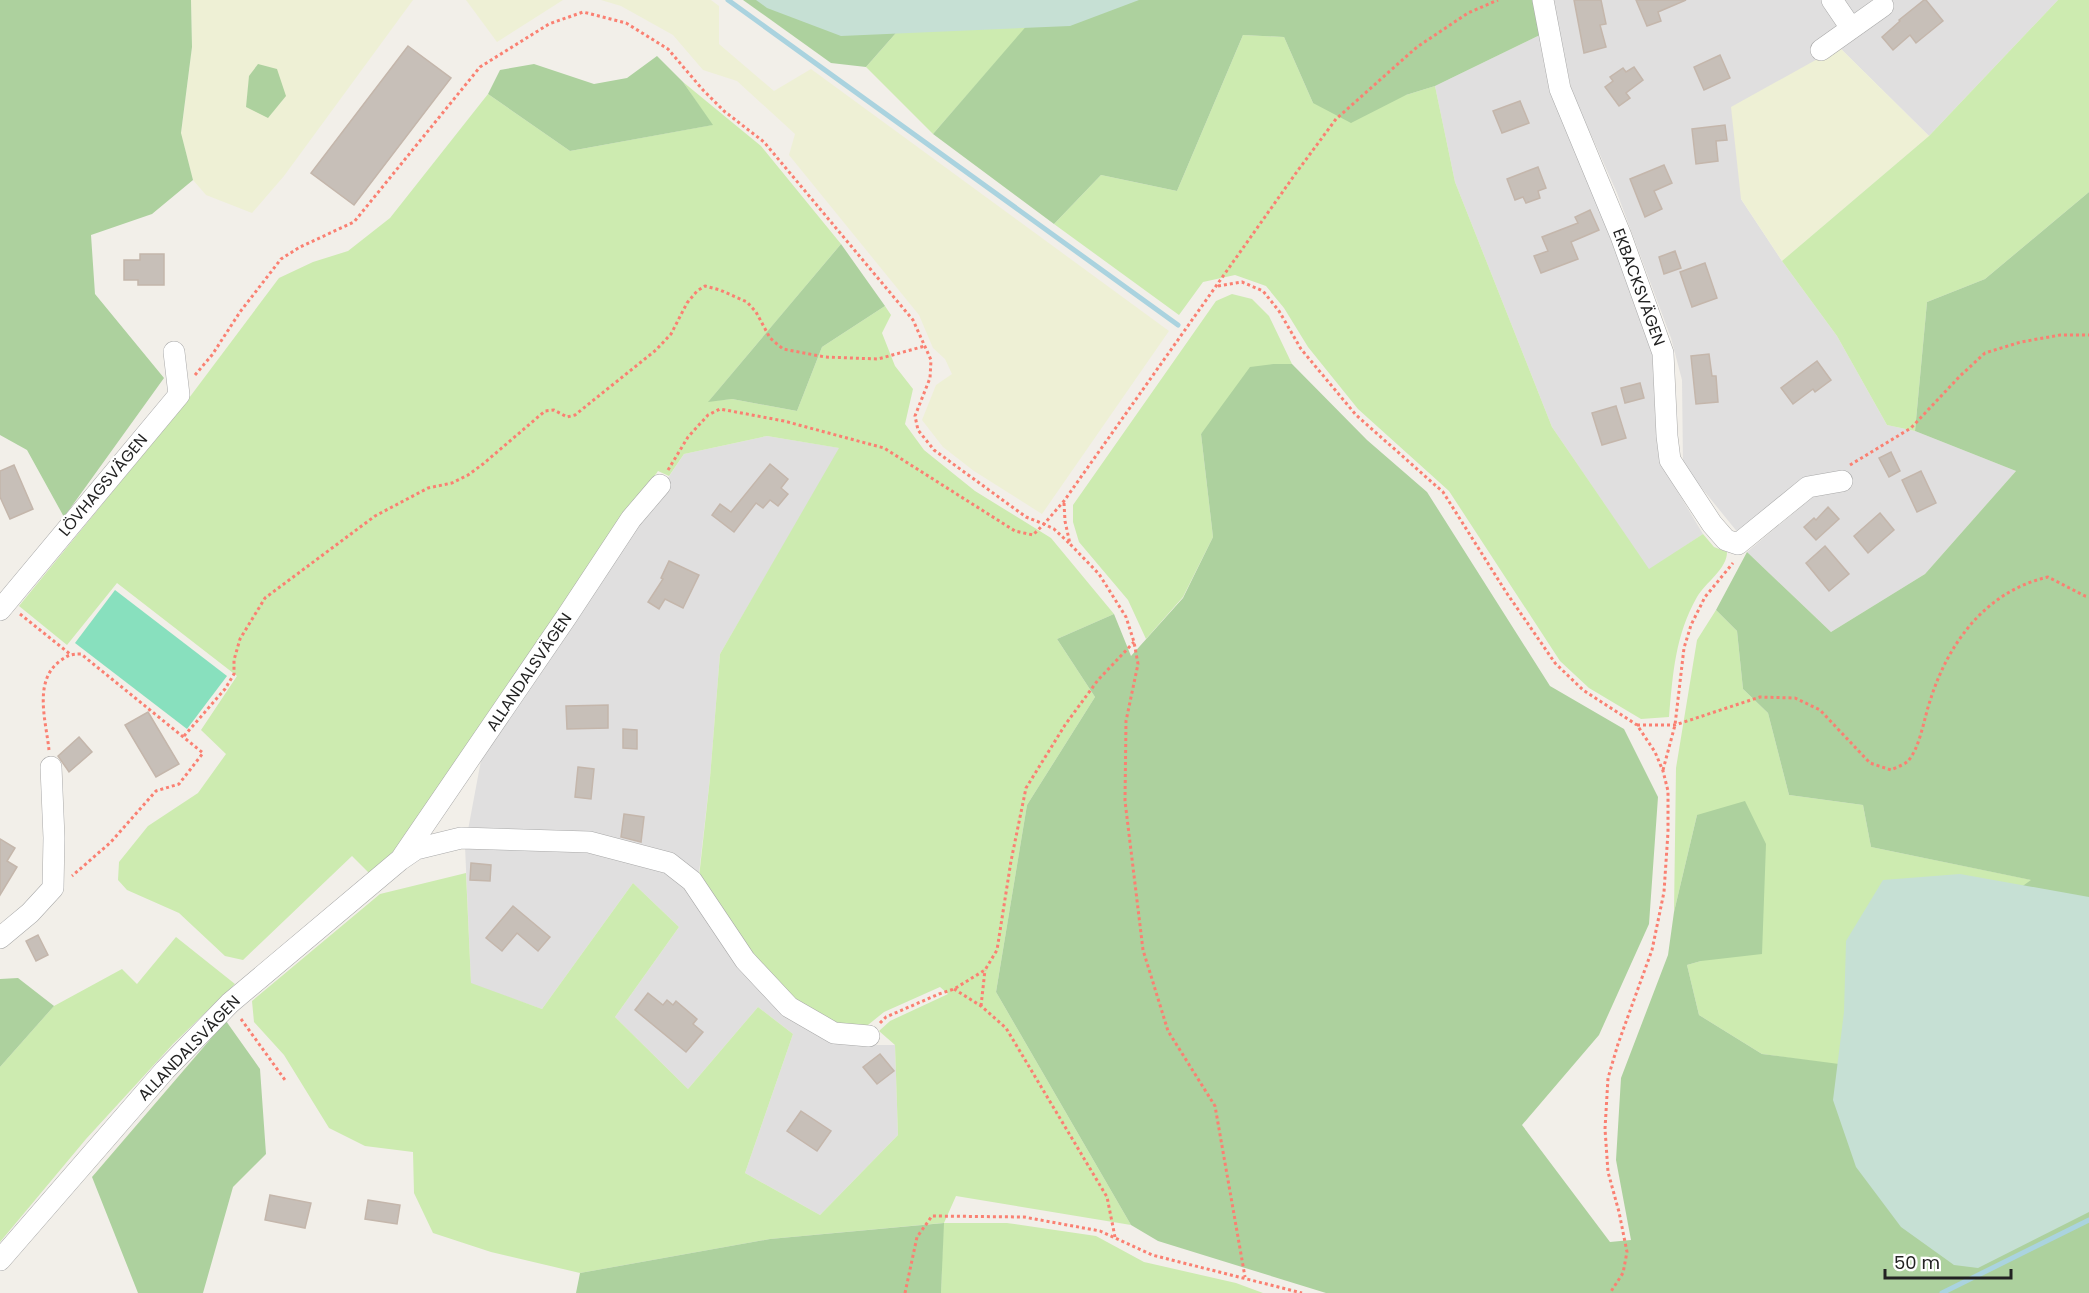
<svg xmlns="http://www.w3.org/2000/svg" width="2089" height="1293" font-family="Poppins,sans-serif">
<rect width="100%" height="100%" fill="#f2efe9"/>
<g fill="#e0dfdf">
<path d="M1552,0H2058L1929,136L1839,47L1741,199L1782,261L1837,336L1887,425L1915,431L2016,471L1925,574L1831,632L1747,552L1815,495L1739,534L1683,465L1682,380L1671,338L1617,193L1572,92Z"/>
<path d="M1544,33L1656,353L1660,462L1703,534L1649,570L1552,427L1455,182L1435,86Z"/>
<path d="M767,436L840,448L720,654L710,778L696,899L790,1017L843,1045H895L898,1135L820,1215L745,1173L793,1034L758,1007L688,1089L615,1017L679,927L633,883L542,1009L471,984L465,846L482,755L684,454Z"/>
</g>
<g fill="#eef0d5">
<path d="M191,0H413L284,176L252,213L206,195L193,180L181,134L192,47Z"/>
<path d="M466,0H563L497,42Z"/>
<path d="M601,0H711L719,6V44L774,91L811,69L1169,331L1042,514L974,471L943,447L922,420L936,385L952,374L945,359L933,348L919,315L789,155L795,134L737,81L703,70L673,35L621,6Z"/>
<path d="M1839,47L1929,136L1782,261L1741,199L1731,107Z"/>
</g>
<g fill="#cdebb0">
<path d="M925,0H1050L933,134L866,67Z"/>
<path d="M2058,0H2089V192L1985,279L1927,302L1915,431L1887,425L1837,336L1782,261L1929,136Z"/>
<path d="M1243,35L1284,37L1313,103L1406,95L1435,86L1455,182L1552,427L1649,569L1703,534L1714,547L1727,552C1727,569 1706,582 1697,597C1675,636 1673,673 1669,717L1641,719L1589,688L1560,661L1449,491L1358,409L1308,347L1284,308L1266,286L1235,275L1203,282L1179,315L1054,224L1101,175L1177,191Z"/>
<path d="M683,82L761,146L841,244L709,401L732,399L797,411L822,347L885,306L891,315L882,333L895,366L913,389L905,424L924,450L975,491L1051,538L1114,614L1057,639L1095,697L1027,805L996,992L1131,1225L956,1196L944,1223H1007L1096,1236L1144,1262L1236,1283L1263,1293H941L943,1223L770,1239L580,1273L491,1252L433,1233L414,1193L413,1152L365,1146L329,1128L284,1055L254,1022L252,1001L380,894L466,873L471,983L542,1009L633,883L679,927L615,1017L688,1089L758,1007L793,1034L745,1173L820,1215L898,1135L895,1045L879,1031L890,1021L948,994L940,987L884,1012L863,1029L835,1028L791,1003L698,886L710,778L720,654L839,448L767,436L684,454L669,476L658,471L521,673L392,856L371,875L352,856L243,960L225,956L179,913L127,890L118,880L119,862L148,826L198,793L226,754L201,730L237,676L117,583L67,645L19,606L186,402L279,278L313,262L348,251L390,218L488,94L570,151L712,125Z"/>
<path d="M1232,294L1252,299L1269,316L1292,364H1273L1201,434L1213,537L1183,597L1146,639L1128,600L1079,542L1073,522V505L1216,301Z"/>
<path d="M1716,610L1737,631L1743,689L1768,713L1789,795L1863,805L1871,847L2032,880L1868,997L1839,1065L1762,1054L1699,1015L1687,965L1701,961L1697,815L1674,912L1676,768L1697,640Z"/>
<path d="M176,937L235,984L173,1044L86,1139L0,1242V1067L54,1006L122,969L137,984Z"/>
</g>
<g fill="#add19e">
<path d="M0,0H191L192,47L181,133L193,180L152,214L91,235L95,294L164,378L64,517L27,450L0,435Z"/>
<path d="M743,0H925L866,67L831,63Z"/>
<path d="M1049,0H1535L1544,33L1435,86L1406,95L1351,123L1313,103L1284,37L1243,35L1177,191L1101,175L1054,224L933,134Z"/>
<path d="M657,56L683,82L713,125L570,151L488,94L500,70L534,64L594,84L627,78Z"/>
<path d="M258,64L277,69L286,96L268,118L246,107L249,76Z"/>
<path d="M2089,192V1293H1326L1158,1241L1131,1225L996,992L1027,805L1095,697L1057,639L1114,614L1131,656L1183,598L1213,537L1201,434L1250,367L1273,364H1292L1367,440L1427,492L1550,686L1624,729L1658,797L1649,924L1599,1035L1522,1125L1610,1242L1631,1240L1616,1160L1621,1078L1668,955L1674,912L1697,815L1745,801L1766,844L1762,954L1701,961L1687,965L1699,1015L1762,1054L1839,1064L1868,997L2031,880L1871,847L1863,805L1789,795L1768,713L1743,689L1737,631L1716,610L1747,552L1831,632L1925,574L2016,471L1915,431L1927,302L1985,279Z"/>
<path d="M841,244L885,306L822,347L797,411L732,399L708,402Z"/>
<path d="M18,978L54,1006L0,1067V979Z"/>
<path d="M226,1021L260,1069L266,1154L233,1187L203,1293H138L92,1177Z"/>
<path d="M944,1223L941,1293H576L580,1273L770,1239Z"/>
</g>
<g fill="#c6e0d4">
<path d="M756,0H1139L1070,26L841,36L767,8Z"/>
<path d="M1960,874L2089,897V1212L1978,1268L1954,1265L1901,1227L1856,1167L1833,1100L1844,1012L1846,941L1883,880Z"/>
</g>
<path fill="#88e0be" d="M115,590L227,676L187,729L75,643Z"/>
<g fill="none" stroke-linecap="round" stroke-linejoin="round">
<g stroke="#aad3df" stroke-width="5">
<path d="M728,0L1178,325"/>
<path d="M1942,1293L2089,1220"/>
</g>
</g>
<g fill="#c7bfb8" stroke="#c4b6ab" stroke-width="1.5">
<path d="M1574,0H1601L1606,24L1600,25L1606,47L1584,53Z"/>
<path d="M1636,0H1686L1658,12L1661,21L1647,26Z"/>
<path d="M1924,0H1926L1943,21L1916,43L1910,35L1893,50L1882,37L1900,21L1899,20Z"/>
<path d="M408,46L451,78L354,205L311,173Z"/>
<path d="M1720,55L1730,78L1704,90L1694,67Z"/>
<path d="M1634,67L1643,80L1626,93L1630,98L1619,106L1605,87L1613,81L1610,77L1623,68L1626,72Z"/>
<path d="M1520,101L1529,123L1502,133L1493,111Z"/>
<path d="M1725,125L1727,140L1716,141L1718,161L1696,164L1692,129Z"/>
<path d="M1664,165L1672,183L1654,191L1662,209L1645,217L1630,179Z"/>
<path d="M1538,167L1546,188L1538,191L1540,198L1526,203L1523,197L1515,200L1507,179Z"/>
<path d="M1590,210L1599,230L1571,242L1578,259L1541,273L1534,256L1548,251L1542,237L1578,223L1575,217Z"/>
<path d="M1675,251L1681,268L1664,274L1659,257Z"/>
<path d="M140,254H164V285H138V280H124V260H140Z"/>
<path d="M1705,263L1717,298L1692,307L1680,272Z"/>
<path d="M1709,354L1712,376H1716L1718,402L1696,404L1691,356Z"/>
<path d="M1817,361L1831,380L1815,392L1813,389L1793,404L1781,388Z"/>
<path d="M1640,383L1644,398L1625,403L1621,388Z"/>
<path d="M1616,406L1626,438L1602,445L1592,413Z"/>
<path d="M1891,452L1900,471L1889,477L1879,458Z"/>
<path d="M770,464L788,479L781,488L788,494L778,506L770,500L763,508L756,503L734,532L712,515L720,504L731,512Z"/>
<path d="M14,465L33,509L10,519L0,497V471Z"/>
<path d="M1921,471L1936,503L1917,512L1902,480Z"/>
<path d="M1828,507L1839,519L1816,540L1804,527L1814,518L1816,520Z"/>
<path d="M1880,513L1894,530L1868,553L1854,536Z"/>
<path d="M1825,546L1849,574L1829,591L1806,563Z"/>
<path d="M669,561L699,575L683,608L665,599L659,609L648,602L663,579L661,578Z"/>
<path d="M608,705V728L567,729L566,706Z"/>
<path d="M148,712L179,764L156,777L125,725Z"/>
<path d="M623,729L637,730V749L623,748Z"/>
<path d="M79,737L92,752L69,772L58,756Z"/>
<path d="M578,767L594,769L591,799L575,797Z"/>
<path d="M624,814L644,817L641,842L621,837Z"/>
<path d="M0,839L15,848L7,861L17,867L0,895Z"/>
<path d="M471,863L491,865L490,881L470,880Z"/>
<path d="M513,906L550,937L538,951L517,933L502,951L486,938Z"/>
<path d="M38,935L48,955L36,961L26,941Z"/>
<path d="M648,993L663,1005L667,1000L673,1005L676,1001L697,1019L693,1024L703,1032L686,1052L635,1010Z"/>
<path d="M880,1054L894,1071L877,1084L863,1067Z"/>
<path d="M801,1111L831,1131L817,1151L787,1131Z"/>
<path d="M270,1195L311,1203L305,1228L265,1220Z"/>
<path d="M368,1200L400,1205L397,1224L365,1219Z"/>
</g>
<g fill="none" stroke-linecap="round" stroke-linejoin="round">
<g stroke="#a9a9a9" stroke-width="22">
<g id="minor">
<path d="M1543,0L1560,89L1621,236L1663,353L1667,436L1670,460L1712,524L1726,540L1738,544L1808,487L1842,481"/>
<path d="M1832,0L1851,28"/>
<path d="M1821,50L1883,6"/>
<path d="M0,610L179,395L174,352"/>
<path d="M403,856L567,616L631,519L660,485"/>
<path d="M0,938L30,913L53,888L54,838L51,767"/>
<path d="M0,1260L165,1070L230,1003L400,860L416,849L461,838L589,842L669,863L692,881L745,960L789,1007L834,1033L869,1036"/>
</g>
</g>
<g stroke="#fa8072" stroke-width="3" stroke-dasharray="3 3" stroke-linecap="butt">
<path d="M1218,286L1242,282L1263,291L1279,311L1301,349L1356,415L1443,492L1506,592L1555,663L1583,690L1637,725L1655,752L1663,771L1668,791V832L1664,892L1652,950L1618,1044L1608,1078L1605,1129L1608,1172L1619,1212L1627,1252L1623,1273L1610,1293"/>
<path d="M195,375L212,355L240,312L281,259L300,247L354,222L480,67L549,24L583,12L626,23L668,49L703,90L724,111L764,142L913,320L931,360L930,378L915,416L918,430L934,450L1026,517L1044,524L1064,501L1296,173L1336,119L1417,47L1468,13L1498,0"/>
<path d="M1850,465L1911,428L1960,376L1985,353L2021,342L2060,335H2089"/>
<path d="M668,470L688,437L708,415L720,409L784,421L884,448L1015,531L1033,535L1044,524L1054,529L1069,543"/>
<path d="M1064,503L1065,521L1070,544L1099,574L1126,617L1134,642L1138,664L1126,721L1125,801L1143,950L1168,1031L1215,1106L1245,1277"/>
<path d="M20,614L70,654"/>
<path d="M1637,725H1675L1760,697L1795,698L1820,710L1870,763L1891,770C1895,768 1903,765 1907,762C1920,749 1924,718 1930,701C1948,643 1986,591 2048,577L2085,596L2089,597"/>
<path d="M184,736L225,689L234,674V660L240,639L265,598L375,516L428,488L452,483L468,475L483,464L545,411L554,410L567,417L575,415L656,350L671,334L687,303L697,291L705,286L720,290L747,302L756,312L770,338L783,349L825,357L878,359L925,346"/>
<path d="M49,750C46,721 33,681 60,661C68,655 71,654 81,654L203,753L179,784L156,791L111,842L72,876"/>
<path d="M1663,770L1675,725L1684,648L1691,625L1705,597L1733,563"/>
<path d="M954,989L981,1006L1006,1028L1107,1197L1115,1237"/>
<path d="M981,1006L985,970"/>
<path d="M241,1019L285,1080"/>
<path d="M880,1023L886,1017L939,994L954,989L985,970L997,950L1011,861L1026,788L1065,725L1098,680L1134,642"/>
<path d="M905,1293L917,1237L932,1216L1024,1217L1100,1231L1152,1255L1302,1293"/>
</g>
<use href="#minor" stroke="#fff" stroke-width="21"/>
</g>
<g text-anchor="middle" dominant-baseline="central" stroke-width="4.5" stroke-linejoin="round" paint-order="stroke">
<g font-size="16" fill="#222" stroke="#fff">
<text transform="translate(1639 287) rotate(70)">EKBACKSVÄGEN</text>
<text transform="translate(103 485) rotate(-50)">LÖVHAGSVÄGEN</text>
<text transform="translate(529 672) rotate(-56)">ALLANDALSVÄGEN</text>
<text transform="translate(189 1048) rotate(-46)">ALLANDALSVÄGEN</text>
</g>
</g>
<path d="M1885 1269v9h126v-9" fill="none" stroke="#222222" stroke-width="3"/>
<text x="1894" y="1269" font-size="18" fill="#222222" stroke="#ffffff" stroke-width="4.5" paint-order="stroke">50 m</text>
</svg>
